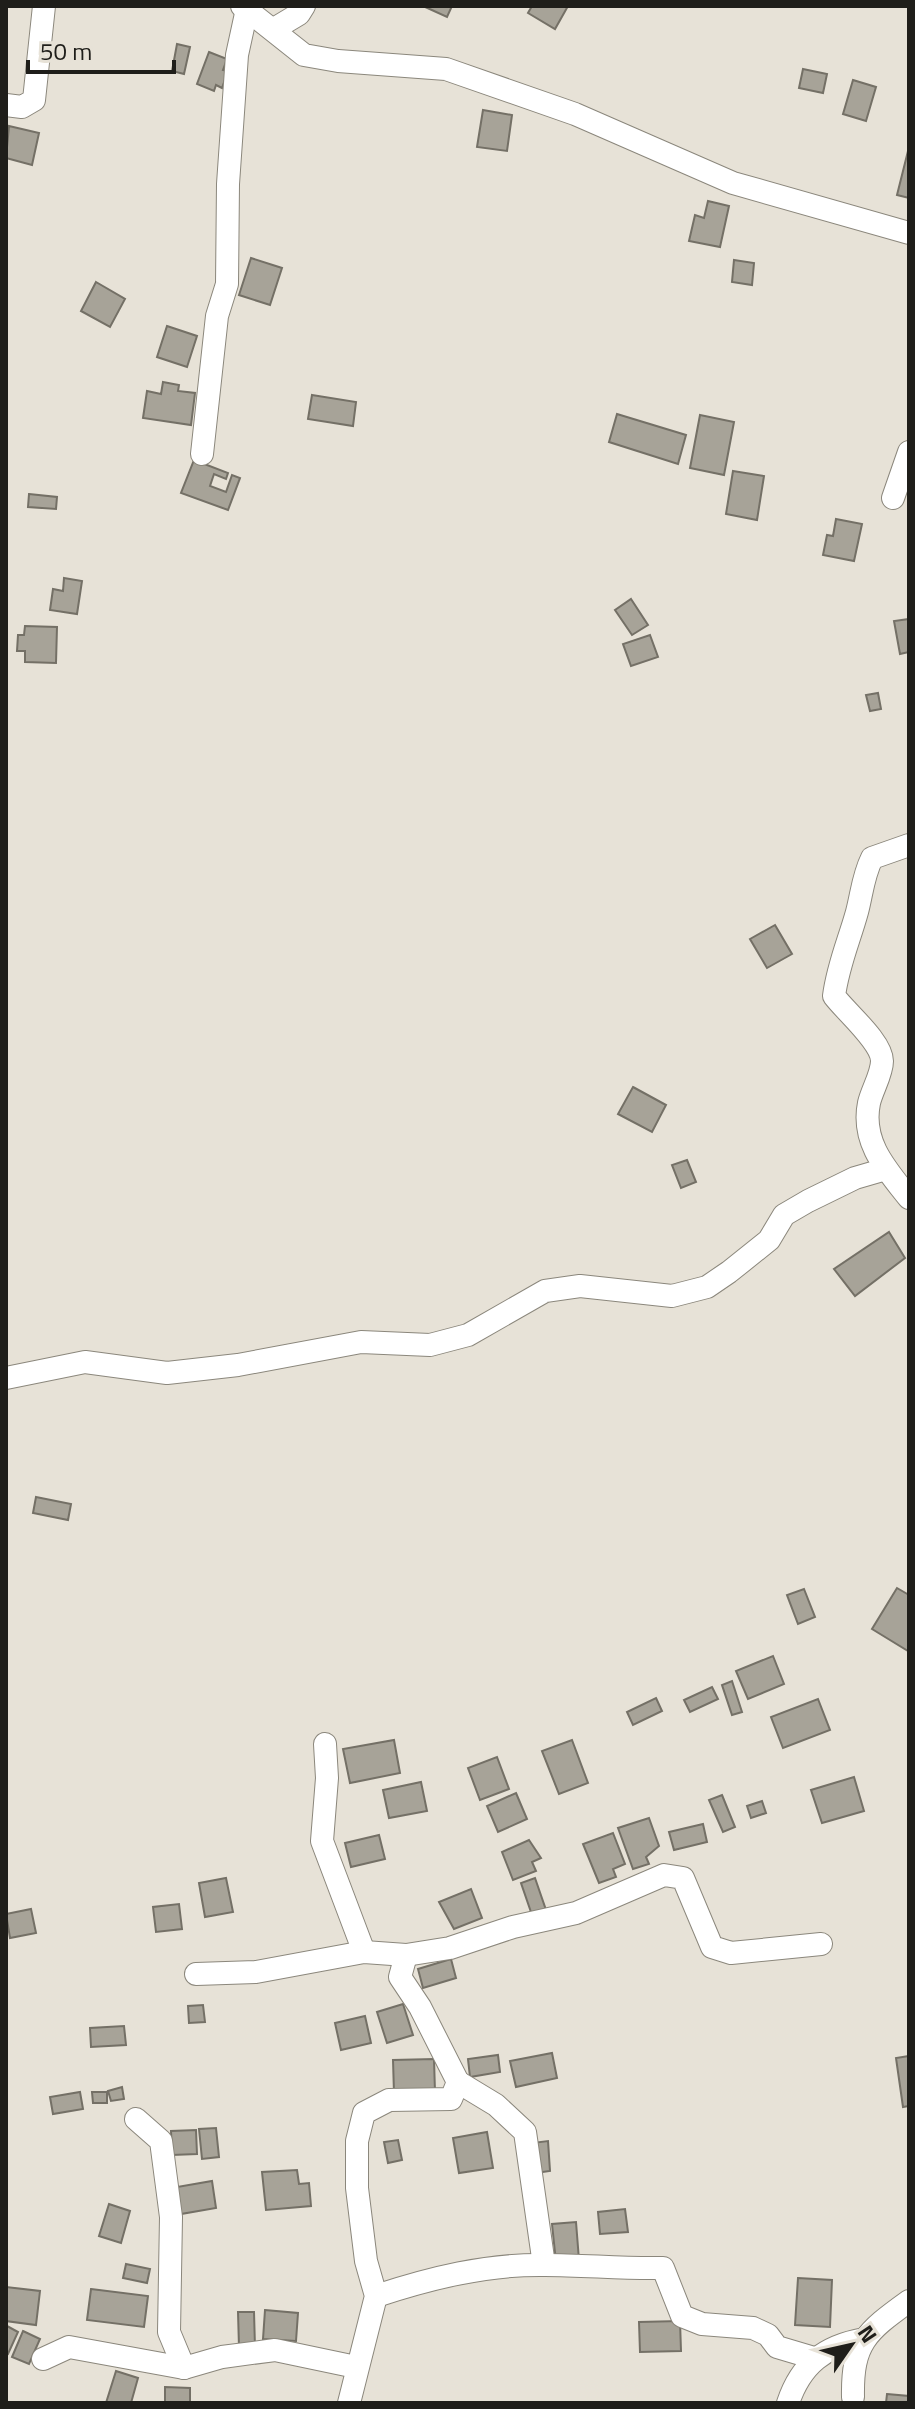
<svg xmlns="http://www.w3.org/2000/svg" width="915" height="2409" font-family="'Titillium Web',sans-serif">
<rect width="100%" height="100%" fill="#e7e2d7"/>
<g fill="#a7a398" stroke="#747066" stroke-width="2">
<path d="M423,6H452L447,17Z"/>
<path d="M532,6H568L555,29L528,13Z"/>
<path d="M177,44L190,47L184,74L172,71Z"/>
<path d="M209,52L227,59L223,70L228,71L222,88L216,85L214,91L197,84Z"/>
<path d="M803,69L827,74L823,93L799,88Z"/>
<path d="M853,80L876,87L866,121L843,114Z"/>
<path d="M483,110L512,115L507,151L477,147Z"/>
<path d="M9,126L39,133L32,165L6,158Z"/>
<path d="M909,147V198L897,195Z"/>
<path d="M708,201L729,206L720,247L689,241L695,215L704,218Z"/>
<path d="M251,258L282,268L270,305L239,295Z"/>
<path d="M734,260L754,263L752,285L732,282Z"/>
<path d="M96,282L125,299L110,327L81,311Z"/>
<path d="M167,326L197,336L187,367L157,357Z"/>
<path d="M163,382L179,385L178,391L195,393L191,425L143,418L147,391L161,394Z"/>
<path d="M312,395L356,402L353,426L308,419Z"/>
<path d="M617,414L686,435L678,464L609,442Z"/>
<path d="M700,415L734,422L724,475L690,468Z"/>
<path d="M194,460L228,473L226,479L214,474L210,486L226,492L232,475L240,478L228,510L181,493Z"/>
<path d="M733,471L764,476L757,520L726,514Z"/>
<path d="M29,494L57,497L56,509L28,507Z"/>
<path d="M836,519L862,524L854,561L823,555L827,535L833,536Z"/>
<path d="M64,578L82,581L77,614L50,610L53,589L63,591Z"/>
<path d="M631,599L648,625L632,635L615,610Z"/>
<path d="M909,619V652L900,654L894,621Z"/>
<path d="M25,626L57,627L56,663L25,662V651H17L18,635H24Z"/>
<path d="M650,635L658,657L631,666L623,644Z"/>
<path d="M878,693L881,709L870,711L866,695Z"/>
<path d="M775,925L792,954L767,968L750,939Z"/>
<path d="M633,1087L666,1105L652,1132L618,1114Z"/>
<path d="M687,1160L696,1182L681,1188L672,1165Z"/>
<path d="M889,1232L905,1258L855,1296L834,1269Z"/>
<path d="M36,1497L71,1504L68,1520L33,1513Z"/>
<path d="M897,1588L909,1595L908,1651L872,1629Z"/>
<path d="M804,1589L815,1617L798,1624L787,1595Z"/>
<path d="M773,1656L784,1684L748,1699L736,1671Z"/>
<path d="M732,1681L742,1712L732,1715L722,1685Z"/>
<path d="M712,1687L718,1699L690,1712L684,1700Z"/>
<path d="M656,1698L662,1711L633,1725L627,1712Z"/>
<path d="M818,1699L830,1730L783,1748L771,1717Z"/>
<path d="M394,1740L400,1773L350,1783L343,1749Z"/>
<path d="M572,1740L588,1783L559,1794L542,1751Z"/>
<path d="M497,1757L509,1789L480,1800L468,1768Z"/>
<path d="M854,1777L864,1811L822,1823L811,1790Z"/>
<path d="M421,1782L427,1811L389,1818L383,1790Z"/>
<path d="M516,1793L527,1819L498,1832L487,1806Z"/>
<path d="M722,1795L735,1827L723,1832L709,1800Z"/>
<path d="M762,1801L766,1813L751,1818L747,1806Z"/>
<path d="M649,1818L659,1846L646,1857L649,1864L633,1869L618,1828Z"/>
<path d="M703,1824L707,1842L674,1850L669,1832Z"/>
<path d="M613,1833L625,1864L613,1869L616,1877L599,1883L583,1844Z"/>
<path d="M379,1835L385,1859L351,1867L345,1843Z"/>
<path d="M529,1840L541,1858L532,1862L536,1871L513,1880L502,1852Z"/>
<path d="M226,1878L233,1912L205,1917L199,1883Z"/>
<path d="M535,1878L546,1910L532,1915L521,1883Z"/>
<path d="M471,1889L482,1918L454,1929L439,1902Z"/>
<path d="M179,1904L182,1929L156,1932L153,1907Z"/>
<path d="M31,1909L36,1933L10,1938L6,1914Z"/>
<path d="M451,1959L456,1978L423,1988L418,1969Z"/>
<path d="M403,2004L413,2035L387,2043L377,2012Z"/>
<path d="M203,2005L205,2022L189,2023L188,2006Z"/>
<path d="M365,2016L371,2043L341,2050L335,2023Z"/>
<path d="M124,2026L126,2045L91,2047L90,2028Z"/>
<path d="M552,2053L557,2078L516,2087L510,2061Z"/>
<path d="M498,2055L500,2072L470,2077L468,2059Z"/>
<path d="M909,2056V2106L903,2107L896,2058Z"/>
<path d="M434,2059L435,2092L394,2093L393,2060Z"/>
<path d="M122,2087L124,2099L111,2101L108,2091Z"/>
<path d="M80,2092L83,2109L53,2114L50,2097Z"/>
<path d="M92,2092H107V2103H93Z"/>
<path d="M216,2128L219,2157L202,2159L199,2129Z"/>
<path d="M196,2130L197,2154L172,2155L171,2131Z"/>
<path d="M487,2132L493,2168L459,2173L453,2138Z"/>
<path d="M398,2140L402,2160L388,2163L384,2142Z"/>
<path d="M548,2141L550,2171L535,2173L532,2143Z"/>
<path d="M297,2170L299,2184L309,2183L311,2206L266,2210L262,2172Z"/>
<path d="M212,2181L216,2208L181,2214L177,2187Z"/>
<path d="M109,2204L130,2211L121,2243L99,2236Z"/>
<path d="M625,2209L628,2232L600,2234L598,2212Z"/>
<path d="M576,2222L579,2260L556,2262L552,2224Z"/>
<path d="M126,2264L150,2269L147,2283L123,2278Z"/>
<path d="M798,2278L832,2280L830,2327L795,2325Z"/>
<path d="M6,2287L40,2291L36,2325L6,2321Z"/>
<path d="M91,2289L148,2296L144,2327L87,2320Z"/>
<path d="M265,2310L298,2313L296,2341L263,2339Z"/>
<path d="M238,2312H254L255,2347H239Z"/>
<path d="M680,2321L681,2351L640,2352L639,2322Z"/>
<path d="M7,2326L18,2332L8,2354L6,2353Z"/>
<path d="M23,2331L40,2339L29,2364L12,2357Z"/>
<path d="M116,2371L138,2378L131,2403H106Z"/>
<path d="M165,2387L190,2388V2403H165Z"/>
<path d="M887,2394L909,2396V2403H886Z"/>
</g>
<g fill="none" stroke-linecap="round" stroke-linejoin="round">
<g stroke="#8b877c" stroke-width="24">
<g id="minor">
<path d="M242,6L304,55L338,61L446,69L575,114L733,183L909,233"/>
<path d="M274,29L299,14L304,6"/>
<path d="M6,105L22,107L34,100L44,6"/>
<path d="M202,454L217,316L227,284L228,184L237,55L247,9"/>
<path d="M893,498L909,452"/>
<path d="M909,845L872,858C863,876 862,893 857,912C849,941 838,965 834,996C846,1012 882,1042 882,1061C882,1074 872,1090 869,1103C861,1142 886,1169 909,1198"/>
<path d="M6,1378L85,1362L167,1373L238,1365L361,1342L430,1345L468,1335L545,1291L580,1286L672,1296L707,1287L729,1272L769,1240L784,1215L808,1201L855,1178L886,1169"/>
<path d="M325,1744L327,1778L322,1841L364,1952"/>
<path d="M196,1974L256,1972L364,1952L406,1955L450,1948L513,1927L576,1913L664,1875L683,1878L712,1947L731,1953L821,1944"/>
<path d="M458,2082L496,2105L525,2132L544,2265"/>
<path d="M136,2119L161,2141L171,2217L169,2332L184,2368"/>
<path d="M376,2296C431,2278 487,2264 545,2265C585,2265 623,2269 663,2268L682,2316L702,2324L753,2328L768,2335L777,2347L814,2358"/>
<path d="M43,2359L69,2347L184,2368L222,2357L275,2350L356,2367"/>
<path d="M853,2397C852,2343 866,2332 909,2301"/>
<path d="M349,2403L376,2296L366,2261L357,2188V2141L364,2113L389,2100L451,2099L458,2082L420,2007L400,1977L406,1955"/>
<path d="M788,2403C801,2364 825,2346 864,2339"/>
</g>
</g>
<use href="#minor" stroke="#fff" stroke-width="22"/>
</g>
<rect width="915" height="2409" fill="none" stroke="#1f1e1a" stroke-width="16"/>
<g transform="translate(851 2345) rotate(56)" stroke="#e7e2d7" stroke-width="6" paint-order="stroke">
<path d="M0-6L14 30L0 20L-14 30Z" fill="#1f1e1a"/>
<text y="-12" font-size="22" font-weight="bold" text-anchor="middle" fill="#1f1e1a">N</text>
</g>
<path d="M28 60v12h146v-12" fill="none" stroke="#1f1e1a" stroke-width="4"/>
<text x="40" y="60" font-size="24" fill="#1f1e1a" stroke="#e7e2d7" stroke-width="6" paint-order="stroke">50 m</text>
</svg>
